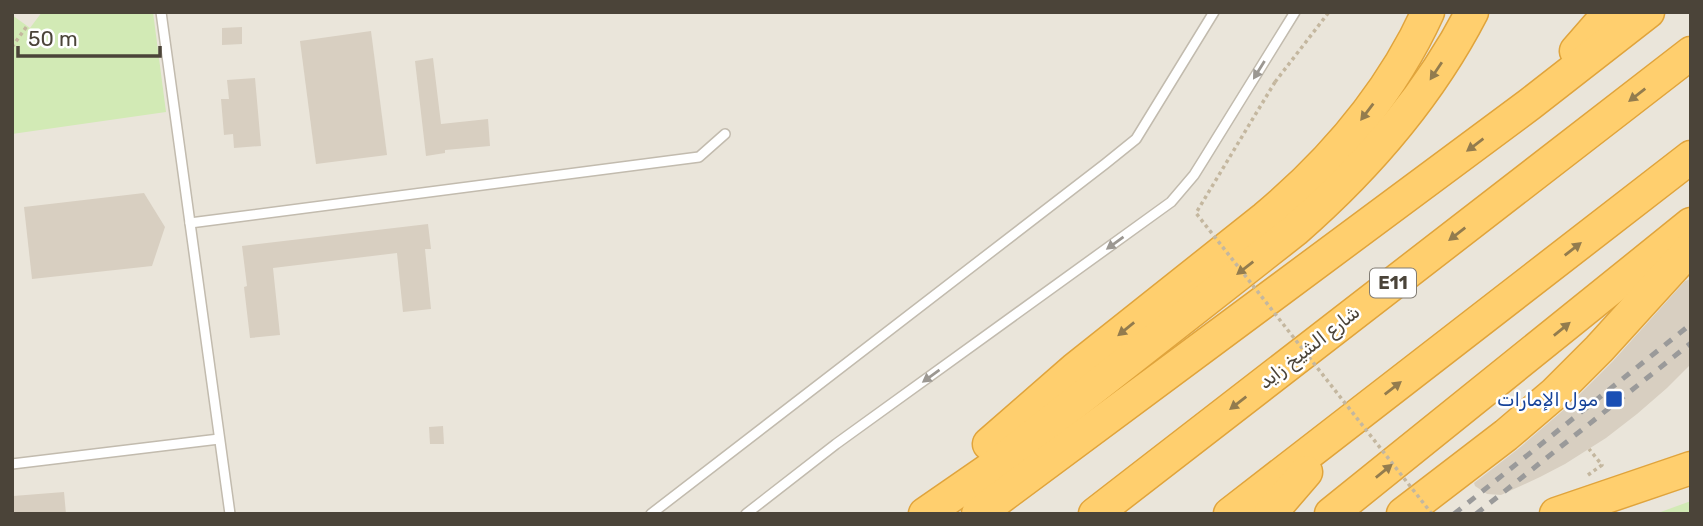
<svg xmlns="http://www.w3.org/2000/svg" width="1703" height="526" font-family="Rubik,'Noto Sans Arabic',sans-serif">
<rect width="100%" height="100%" fill="#f6f3ec"/>
<rect fill="#eae5da" x="12" y="12" width="1679" height="502"/>
<g fill="#d2eab5">
<path d="M42,12H153L166,112L12,134V15L30,28Z"/>
<path d="M1691,501V514H1655Z"/>
</g>
<g fill="#d8cfc1">
<path d="M242,27V44L222,45V28Z"/>
<path d="M371,31L387,155L316,164L300,41Z"/>
<path d="M433,58L441,124L488,119L490,146L445,150V153L426,156L415,61Z"/>
<path d="M255,78L261,146L234,148L233,134L224,135L221,99H229L227,80Z"/>
<path d="M144,193L165,227L152,266L32,279L24,207Z"/>
<path d="M428,224L431,249H425L431,309L403,312L397,253L273,268L280,335L250,338L244,287L247,286L242,246Z"/>
<path d="M1691,279V364L1667,388L1637,414L1606,438L1565,464L1540,477L1501,495L1487,494L1475,486L1474,483L1518,449L1567,407L1613,361L1685,281Z"/>
<path d="M443,426L444,444H430L429,427Z"/>
<path d="M64,492L66,514H14L13,496Z"/>
</g>
<g fill="none" stroke-linecap="round" stroke-linejoin="round">
<g stroke="#c2bbae" stroke-width="12">
<g id="lane">
<path d="M161,12L230,514"/>
<path d="M190,223L699,157L725,134"/>
<path d="M12,464L219,439"/>
<path d="M651,514L1105,164L1136,139L1214,12"/>
<path d="M746,514L836,444L1171,202L1194,175L1204,159L1295,12"/>
</g>
</g>
<g stroke="#e0a43c" stroke-width="35">
<g id="highway">
<path d="M1576,51L1610,12"/>
<path d="M989,444L1075,369L1265,218C1333,161 1391,93 1428,12"/>
<path d="M925,514L993,467L1295,230C1366,168 1428,97 1472,12"/>
<path d="M978,514L1530,104L1648,12"/>
<path d="M1095,514L1691,53"/>
<path d="M1230,514L1691,157"/>
<path d="M1270,514L1306,472"/>
<path d="M1331,514L1691,224"/>
<path d="M1403,514L1506,435L1554,394L1599,349L1691,248"/>
<path d="M1556,514L1691,468"/>
</g>
</g>
<g stroke="#c4b79f" stroke-width="3.5" stroke-dasharray="3.5 3.5" stroke-linecap="butt">
<path d="M12,47L27,26"/>
<path d="M1275,82L1329,12"/>
<path d="M1588,475L1602,465L1589,449"/>
</g>
<use href="#lane" stroke="#fff" stroke-width="9"/>
<use href="#highway" stroke="#ffcf6e" stroke-width="32"/>
<g stroke="#9a9a9a" stroke-width="5" stroke-dasharray="9 9" stroke-linecap="butt">
<path d="M1454,514L1691,324"/>
<path d="M1476,514L1691,343"/>
</g>
<path stroke="#c4b79f" stroke-width="3.5" stroke-dasharray="3.5 3.5" stroke-linecap="butt" d="M1275,82L1196,213L1432,514"/>
</g>
<defs><path id="oneway-solid" d="M-6-.8H1V-3.2L6.5 0L1 3.2V.8H-6Z" transform="scale(1.75)"/></defs>
<g fill="#9c9892">
<use href="#oneway-solid" transform="translate(1259 70) rotate(122)"/>
<use href="#oneway-solid" transform="translate(1115 243) rotate(144)"/>
<use href="#oneway-solid" transform="translate(931 376) rotate(144)"/>
</g>
<g fill="#937c4e">
<use href="#oneway-solid" transform="translate(1436 71) rotate(124)"/>
<use href="#oneway-solid" transform="translate(1637 95) rotate(142)"/>
<use href="#oneway-solid" transform="translate(1367 112) rotate(127)"/>
<use href="#oneway-solid" transform="translate(1475 145) rotate(143)"/>
<use href="#oneway-solid" transform="translate(1457 234) rotate(142)"/>
<use href="#oneway-solid" transform="translate(1573 249) rotate(-38)"/>
<use href="#oneway-solid" transform="translate(1245 268) rotate(142)"/>
<use href="#oneway-solid" transform="translate(1126 329) rotate(141)"/>
<use href="#oneway-solid" transform="translate(1562 329) rotate(-39)"/>
<use href="#oneway-solid" transform="translate(1393 388) rotate(-38)"/>
<use href="#oneway-solid" transform="translate(1238 403) rotate(142)"/>
<use href="#oneway-solid" transform="translate(1384 471) rotate(-39)"/>
</g>
<rect fill="#1a4fb4" stroke="#fff" stroke-width="2.5" x="1605" y="390" width="18" height="18" rx="3.5"/>
<g text-anchor="middle" dominant-baseline="central" stroke-width="5" stroke-linejoin="round" paint-order="stroke">
<rect fill="#fff" stroke="#817c74" stroke-width="2" x="1370" y="268.5" width="46" height="29" rx="5"/>
<g font-size="18" font-weight="bold" fill="#4b4439">
<text x="1393" y="283">E11</text>
</g>
<g font-size="19" fill="#4b4439" stroke="#fff">
<text transform="translate(1309 347) rotate(-38)">شارع الشيخ زايد</text>
</g>
<g font-size="19" fill="#164399" stroke="#fff" text-anchor="end">
<text x="1598" y="399">مول الإمارات</text>
</g>
</g>
<rect width="1703" height="526" fill="none" stroke="#4b4439" stroke-width="28"/>
<path d="M18 46v10h142v-10" fill="none" stroke="#4b4439" stroke-width="3.5"/>
<text x="28" y="46" font-size="21" fill="#4b4439" stroke="#ffffff" stroke-width="5" paint-order="stroke">50 m</text>
</svg>
